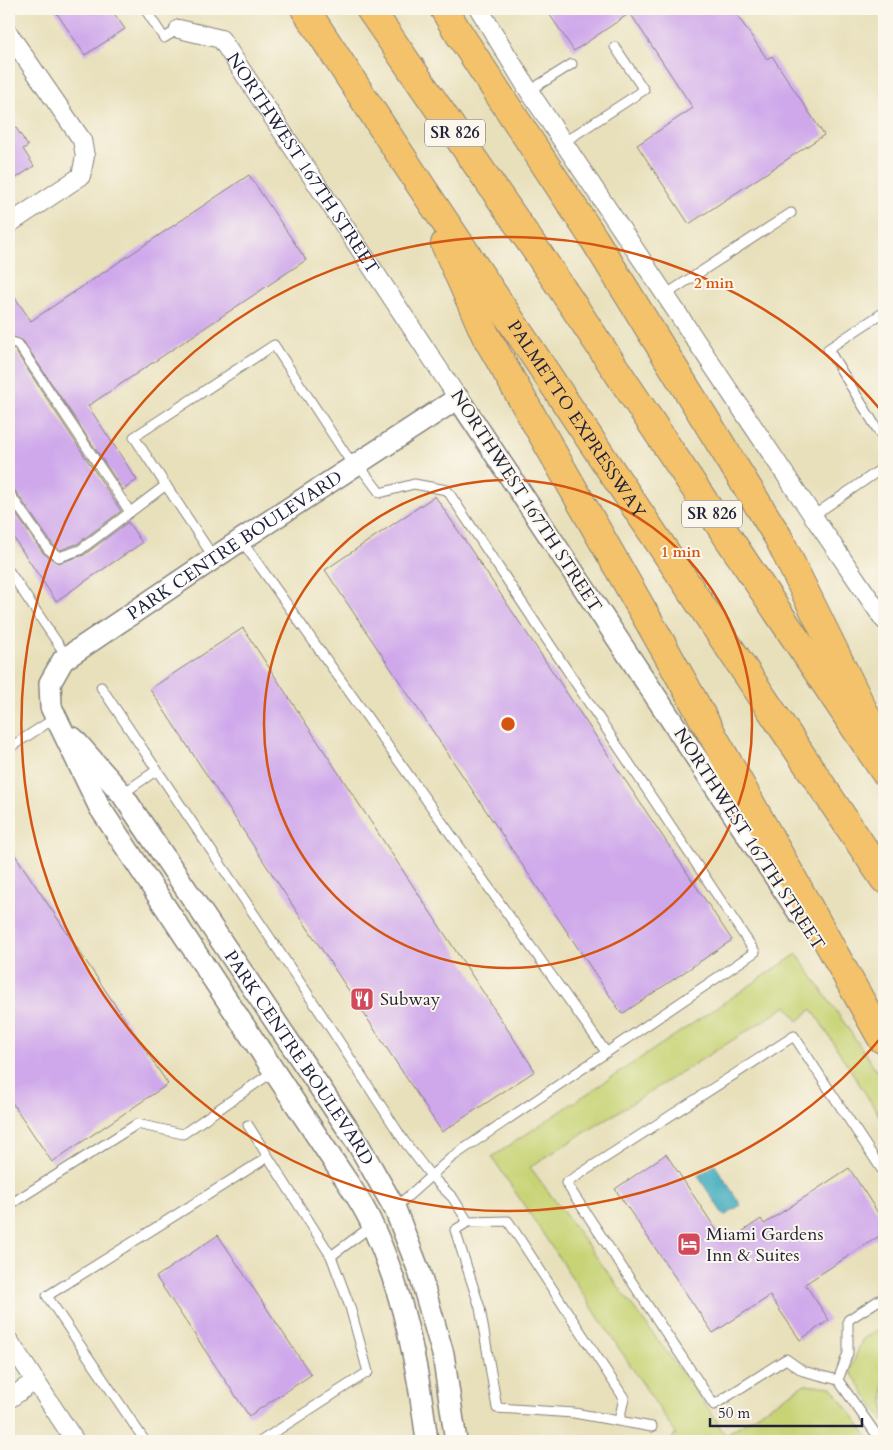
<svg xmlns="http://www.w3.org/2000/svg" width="893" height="1450" font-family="Cardo,serif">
<rect width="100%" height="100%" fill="#fbf7ec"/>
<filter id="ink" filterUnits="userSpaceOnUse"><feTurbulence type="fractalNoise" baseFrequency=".02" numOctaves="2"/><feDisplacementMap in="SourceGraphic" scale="10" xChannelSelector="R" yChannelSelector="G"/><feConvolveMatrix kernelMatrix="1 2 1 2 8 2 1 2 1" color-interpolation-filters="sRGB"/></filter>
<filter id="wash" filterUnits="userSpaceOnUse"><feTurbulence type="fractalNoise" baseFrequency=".0096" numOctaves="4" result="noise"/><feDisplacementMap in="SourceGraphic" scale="20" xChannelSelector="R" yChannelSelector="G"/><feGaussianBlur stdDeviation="1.12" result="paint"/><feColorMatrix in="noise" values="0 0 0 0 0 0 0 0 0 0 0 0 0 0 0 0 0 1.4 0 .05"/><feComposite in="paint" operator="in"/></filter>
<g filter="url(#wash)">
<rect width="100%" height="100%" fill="#e8e0bb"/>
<g fill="#c7d375" stroke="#747a58">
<path d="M797,954L884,1081V1123L812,1009L798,1021L787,1006L530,1167L713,1415L725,1435L805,1384L832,1387L871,1441H669L676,1434L492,1157Z"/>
<path d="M884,1325V1422L850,1371L862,1340Z"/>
</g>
<path fill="#3eabbd" stroke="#30667c" d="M715,1165L741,1205L724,1216L698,1176Z"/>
<g id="blocks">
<g fill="#cfa8eb">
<path d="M54,9H111L125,29L85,55Z"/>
<path d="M546,9H733L767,59L772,56L824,135L689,224L637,145L693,108L630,13L574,51Z"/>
<path d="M9,117L28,146L23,149L34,166L9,183Z"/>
<path d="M249,175L306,260L88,406L137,480L123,490L23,341L9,335V289L31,321Z"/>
<path d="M9,348L14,349L121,511L77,544L60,550L53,545L14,489L9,487Z"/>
<path d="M435,496L732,940L622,1014L325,570Z"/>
<path d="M9,504L43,553L58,563L84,555L128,522L142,543L56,601L9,531Z"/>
<path d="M243,628L535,1071L442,1132L150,689Z"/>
<path d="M9,846L168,1084L52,1162L9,1098Z"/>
<path d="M666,1154L725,1243L761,1219L764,1224L849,1168L884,1222V1233L805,1284L829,1320L800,1340L770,1296L713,1333L615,1189Z"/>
<path d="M218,1235L311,1375L249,1416L156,1277Z"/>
</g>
</g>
</g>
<g filter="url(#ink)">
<use href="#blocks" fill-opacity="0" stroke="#85817b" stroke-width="1"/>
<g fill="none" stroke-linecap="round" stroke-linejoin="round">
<g stroke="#85817b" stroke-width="11">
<g id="service">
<path d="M145,9L164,38L179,29"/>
<path d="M529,91L572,64"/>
<path d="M564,142L644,90L615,47"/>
<path d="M665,295L791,213"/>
<path d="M884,312L828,349L884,440"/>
<path d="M9,341L18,344L130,512"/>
<path d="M358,464L380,493L414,484L447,490L755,952L452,1157L395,1208"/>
<path d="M9,493L48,549L59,557L80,550L166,485"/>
<path d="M813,516L884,467"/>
<path d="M241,540L606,1052"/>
<path d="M214,558L134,437L274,345L354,467"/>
<path d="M9,571L67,657"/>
<path d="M101,687L320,1012L404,1141L431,1176L453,1198L468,1222L455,1230L480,1308L497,1408L574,1413L652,1427"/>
<path d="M9,748L55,718"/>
<path d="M122,794L157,770"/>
<path d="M248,1125L331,1256L350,1307L368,1372L261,1441"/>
<path d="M884,1173L794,1036L566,1183L714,1405L786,1359L803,1371L838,1380L848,1353V1320L884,1297"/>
<path d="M9,1205L137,1124L183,1134L274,1071"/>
<path d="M468,1222L508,1221L624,1398L619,1421"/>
<path d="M331,1256L373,1225"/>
<path d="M838,1380L881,1441"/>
<path d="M145,1441L47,1296L268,1157"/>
</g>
</g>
<g stroke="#85817b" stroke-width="20">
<g id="minor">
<path d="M479,9L529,91L813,516L884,620"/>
<path id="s1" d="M179,29L221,39L458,398"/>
<path d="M9,34L82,140L85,156L81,176L9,224"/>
<path d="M9,1341L75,1441"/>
<path d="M9,1399L35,1381"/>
</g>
</g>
<g stroke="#85817b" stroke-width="24">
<g id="tertiary">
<path id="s2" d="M73,738L122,794L358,1144L395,1209L419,1271L443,1354L456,1441"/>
<path id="s3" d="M427,1441C418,1368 404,1294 373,1227C365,1207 352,1189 340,1171L100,808L51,707L50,683L63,660L241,540L458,398L799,913"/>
</g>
</g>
<g stroke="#85817b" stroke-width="30">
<g id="motorway">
<path id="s4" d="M305,9L415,177L884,879"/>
<path d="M370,9L540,256L884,771"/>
<path d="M444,9L456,29L594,239L778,537L871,726"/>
<path d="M445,244L485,334L664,648L882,1039"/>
</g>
</g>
<use href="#service" stroke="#fff" stroke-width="9"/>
<use href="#minor" stroke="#fff" stroke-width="18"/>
<use href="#tertiary" stroke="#fff" stroke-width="21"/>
<use href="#motorway" stroke="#f3c26a" stroke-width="28"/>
</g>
</g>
<g fill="none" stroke="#d45411" stroke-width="2.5">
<circle cx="508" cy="724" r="244"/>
<path d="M884 1034A487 487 0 1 1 884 414"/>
</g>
<defs>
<g id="restaurant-square" transform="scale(1.25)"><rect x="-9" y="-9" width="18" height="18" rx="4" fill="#d1495b" stroke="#fbf7ec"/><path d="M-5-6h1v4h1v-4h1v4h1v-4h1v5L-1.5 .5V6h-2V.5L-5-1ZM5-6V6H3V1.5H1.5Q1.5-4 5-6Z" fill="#fff"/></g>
<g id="hotel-square" transform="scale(1.25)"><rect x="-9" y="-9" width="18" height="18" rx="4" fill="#d1495b" stroke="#fbf7ec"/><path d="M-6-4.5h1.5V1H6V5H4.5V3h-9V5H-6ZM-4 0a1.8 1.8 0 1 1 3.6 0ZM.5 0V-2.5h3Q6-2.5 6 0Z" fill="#fff"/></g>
</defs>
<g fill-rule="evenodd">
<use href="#restaurant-square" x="362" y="999"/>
<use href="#hotel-square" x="689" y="1244"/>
</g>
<g text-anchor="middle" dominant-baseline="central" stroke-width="4" stroke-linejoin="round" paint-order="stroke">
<g fill="#fbf7ec" stroke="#636270" stroke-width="1">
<rect x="425" y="119.5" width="60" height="27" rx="4"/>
<rect x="682" y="500.5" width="60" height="27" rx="4"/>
</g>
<g font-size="16" font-weight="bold" fill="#22223b">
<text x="455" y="133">SR 826</text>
<text x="712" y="514">SR 826</text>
</g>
<g font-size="18" fill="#22223b" stroke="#fbf7ec">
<text stroke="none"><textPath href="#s1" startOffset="192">NORTHWEST 167TH STREET</textPath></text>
<text stroke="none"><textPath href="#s4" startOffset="492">PALMETTO EXPRESSWAY</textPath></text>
<text transform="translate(526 501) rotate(57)">NORTHWEST 167TH STREET</text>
<text stroke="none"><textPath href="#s3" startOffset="1091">PARK CENTRE BOULEVARD</textPath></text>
<text transform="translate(749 839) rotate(57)">NORTHWEST 167TH STREET</text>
<text stroke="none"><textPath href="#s2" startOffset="392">PARK CENTRE BOULEVARD</textPath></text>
</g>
<g font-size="18" fill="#22223b" stroke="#fbf7ec" text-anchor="start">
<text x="380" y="999">Subway</text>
<text x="706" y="1234">Miami Gardens<tspan x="706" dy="21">Inn &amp; Suites</tspan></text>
</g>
</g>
<circle cx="508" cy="724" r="8" fill="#d45411" stroke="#fbf7ec" stroke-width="2.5"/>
<g font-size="15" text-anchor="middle" font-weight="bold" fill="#d45411" stroke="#fbf7ec" stroke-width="4" stroke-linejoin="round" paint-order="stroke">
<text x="714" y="288">2 min</text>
<text x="681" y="557">1 min</text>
</g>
<rect width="893" height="1450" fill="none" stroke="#fbf7ec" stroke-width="30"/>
<path d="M710 1418v8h152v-8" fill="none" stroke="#22223b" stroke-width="2.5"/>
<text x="718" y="1418" font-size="15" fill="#22223b" stroke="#fbf7ec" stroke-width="4" paint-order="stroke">50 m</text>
</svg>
